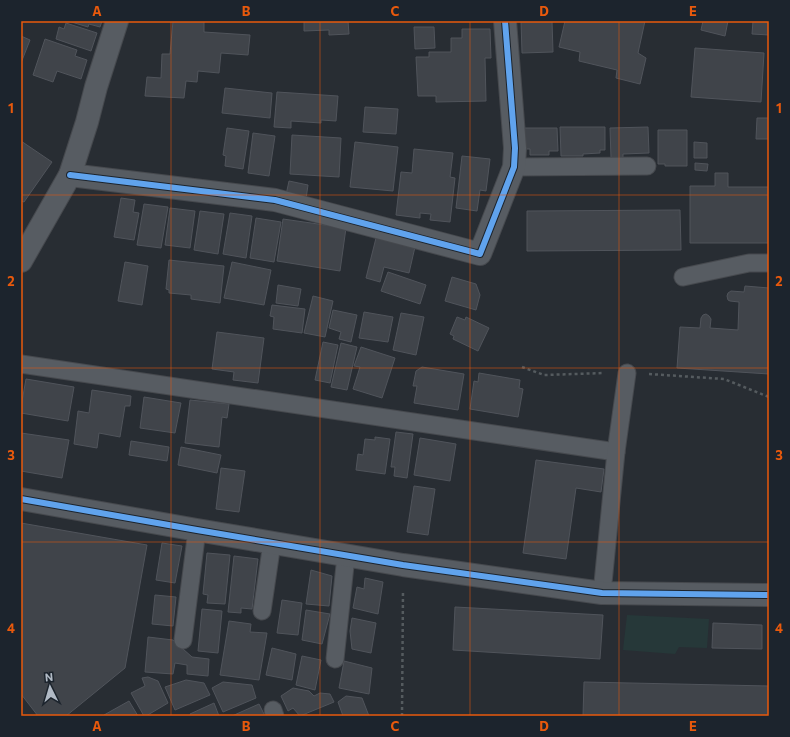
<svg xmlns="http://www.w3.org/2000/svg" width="790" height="737" font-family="Commissioner,sans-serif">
<rect width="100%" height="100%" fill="#282d33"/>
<path fill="#263839" d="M627,615L709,619L707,648L679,647L675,654L623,650Z"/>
<g fill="#40444a" stroke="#50545b">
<path d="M68,21H102L100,27L89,24L88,27Z"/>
<path d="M173,21H204V32L250,35L248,55L221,53L219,73L198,71L197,82L186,81L184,98L145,96L147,77L161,78L162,54H170Z"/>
<path d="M304,21H348L349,34L329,35V30L304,31Z"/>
<path d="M521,21H552L553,52L522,53Z"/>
<path d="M565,21H645L638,53L646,58L640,84L616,78L617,70L579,61L580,52L559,47Z"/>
<path d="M703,21H728L725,36L701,30Z"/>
<path d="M753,21H769V35L752,34Z"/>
<path d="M66,23L97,33L91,51L56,39L59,27L64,29Z"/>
<path d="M414,27H434L435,48L415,49Z"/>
<path d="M462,29H490L491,58H485L486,101L436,102V96H418L416,57H429V52H451V38H462Z"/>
<path d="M21,36L30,40L21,63Z"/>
<path d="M45,39L77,50L75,56L87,60L81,79L57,71L53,82L33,75Z"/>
<path d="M695,48L764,53L761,102L691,97Z"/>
<path d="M225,88L272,93L270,118L222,113Z"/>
<path d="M277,92L338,96L336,121L321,120V123L291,121V128L274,127Z"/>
<path d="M365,107L398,109L396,134L363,132Z"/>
<path d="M757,118H769V139H756Z"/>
<path d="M560,127H605V150H600V153L583,154V156H561Z"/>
<path d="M648,127L649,153L623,154V158H611L610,128Z"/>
<path d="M227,128L249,131L243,169L225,166L226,156L223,155Z"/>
<path d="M524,128H557L558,151H549V155H530V149H525Z"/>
<path d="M658,130H687V166H665V164H658Z"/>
<path d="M253,133L275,136L269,176L248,173Z"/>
<path d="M292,135L341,138L339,177L290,174Z"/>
<path d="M21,141L52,162L24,202L21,201Z"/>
<path d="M355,142L398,147L393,191L350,187Z"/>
<path d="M694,142L707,143V158H694Z"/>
<path d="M414,149L453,153L450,177L455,178L450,222L430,220L431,214L420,213V218L396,215L401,172L412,173Z"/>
<path d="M462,156L490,159L486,191L480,190L477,211L456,208Z"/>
<path d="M695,163L708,164L707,171L695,170Z"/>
<path d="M715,173H728V187H769V243H690V186H715Z"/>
<path d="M289,181L308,185L306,199L286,195Z"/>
<path d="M121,198L135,200L133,212L139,213L134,240L114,237Z"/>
<path d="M144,204L168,207L161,248L137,245Z"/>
<path d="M170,208L195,211L190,248L165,245Z"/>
<path d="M680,210L681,250L527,251V211Z"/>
<path d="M200,211L224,214L218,254L194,250Z"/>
<path d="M230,213L252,216L246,258L223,254Z"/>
<path d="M256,218L281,222L274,262L250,258Z"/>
<path d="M283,219L346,228L340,271L277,261Z"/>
<path d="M376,238L415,247L409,273L384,267L380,282L366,278Z"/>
<path d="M169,260L224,266L220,303L191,299V295L169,293V290L166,289Z"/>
<path d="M125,262L148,266L142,305L118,301Z"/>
<path d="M232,262L271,270L264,305L224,298Z"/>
<path d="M388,272L426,285L420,304L381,291Z"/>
<path d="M452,277L476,284L480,295L476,310L445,301Z"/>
<path d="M278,285L301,289L298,306L276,303Z"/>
<path d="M745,286L769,288V374L677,368L680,327L700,328L701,318L703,315L706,314L709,316L711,319L710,328L738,330L739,302L730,301L728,300L727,296L728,293L731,291L744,292Z"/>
<path d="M313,296L333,301L325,337L304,333Z"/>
<path d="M272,305L305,309L302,333L273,329L274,317L270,316Z"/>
<path d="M333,310L357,315L351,342L339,339L341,332L329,328Z"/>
<path d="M364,312L393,317L388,342L359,338Z"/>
<path d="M401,313L424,317L416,355L393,350Z"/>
<path d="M457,317L465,320L466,317L489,328L478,351L453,339L454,336L450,334Z"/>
<path d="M217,332L264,338L258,383L233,380L234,372L212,369Z"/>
<path d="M323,342L338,345L330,383L315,380Z"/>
<path d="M341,343L357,347L347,390L331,387Z"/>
<path d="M361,347L395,358L382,398L353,389L360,367L354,366Z"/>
<path d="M422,367L464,374L458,410L414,403L417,386H413L416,371Z"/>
<path d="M479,373L520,380L519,388L523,389L518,417L470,409L474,381L478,382Z"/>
<path d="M26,379L74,387L68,421L21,413V407Z"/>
<path d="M92,390L131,396L130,406H125L120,437L99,433L97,448L74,444L78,411L89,413Z"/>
<path d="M144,397L181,403L175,433L140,428Z"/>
<path d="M190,400L229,404L227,418L222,417L219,447L185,443Z"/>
<path d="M396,432L413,434L407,478L394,476L395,467H391Z"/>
<path d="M21,433L69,440L62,478L21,471Z"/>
<path d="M375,437L390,439L385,474L356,470L358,454L363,455L365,439L375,440Z"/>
<path d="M420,438L456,444L450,481L414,475Z"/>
<path d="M131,441L169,447L167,461L129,455Z"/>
<path d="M181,447L221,455L217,473L178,465Z"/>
<path d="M536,460L604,469L601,492L576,488L566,559L523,553Z"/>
<path d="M221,468L245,471L239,512L216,509Z"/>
<path d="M414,486L435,489L428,535L407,532Z"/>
<path d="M21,523L147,545L125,668L66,716H38L21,694Z"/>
<path d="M162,543L182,546L175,583L156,580Z"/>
<path d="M207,553L230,555L225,604L207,603L208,595L203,594Z"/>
<path d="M234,556L258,559L252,609L241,608V613L228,612Z"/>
<path d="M311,570L332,576L329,606L306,604Z"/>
<path d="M365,578L383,582L378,614L353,608L357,587L364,589Z"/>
<path d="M155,595L176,597L173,626L152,624Z"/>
<path d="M282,600L302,603L298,635L277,633Z"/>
<path d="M455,607L603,615L600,659L453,650Z"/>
<path d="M202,609L222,611L218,653L198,651Z"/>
<path d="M306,610L330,614L322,644L302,640Z"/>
<path d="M352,618L376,623L371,653L352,649L350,631Z"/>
<path d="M229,621L251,624L250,632L267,633L259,680L220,675Z"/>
<path d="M713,623L762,625V649L712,648Z"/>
<path d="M148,637L173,640L192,657L209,659L208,676L187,674V665L175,663L173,674L145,672Z"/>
<path d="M272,648L296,654L292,680L266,675Z"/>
<path d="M302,656L321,660L315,690L296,685Z"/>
<path d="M344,661L372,668L369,694L339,688Z"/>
<path d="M148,677L158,681L168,703L146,716H144L131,693L145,686L142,678Z"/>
<path d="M186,680L204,683L210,695L175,710L165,687Z"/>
<path d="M223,682L252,685L256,698L223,712L212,688Z"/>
<path d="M584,682L769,686V716H583Z"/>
<path d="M293,688L309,691L314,696L320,693L330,694L334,702L300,716L293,708L288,711L281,696Z"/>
<path d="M346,696L362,698L369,716H343L338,702Z"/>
<path d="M129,701L138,716H104V715Z"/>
<path d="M214,703L219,716H191L190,714Z"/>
<path d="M259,704L265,716H232Z"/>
</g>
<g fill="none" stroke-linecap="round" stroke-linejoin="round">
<g stroke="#46494e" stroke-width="19">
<g id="lane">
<path d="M514,167L647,166"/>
<path d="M683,277L749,263H769"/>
<path d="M21,364L616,452"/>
<path d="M602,593L616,452L627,373"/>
<path d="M262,611L272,543"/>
<path d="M183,640L197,530"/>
<path d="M335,659L346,556"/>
<path d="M273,710L275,716"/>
</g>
</g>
<g stroke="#46494e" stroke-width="24">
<g id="street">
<path d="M70,175L275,200L480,254L514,167L515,148L505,21"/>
<path d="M21,261L70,175L87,122L96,87L117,21"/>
<path d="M21,499L197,530L403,565L602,593L769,595"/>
</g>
</g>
<g stroke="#555b5f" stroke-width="2.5" stroke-dasharray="3 3" stroke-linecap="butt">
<path d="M522,367L544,375L604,373"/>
<path d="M649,374L724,379L769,397"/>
<path d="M402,716L403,591"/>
</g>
<use href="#lane" stroke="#575c62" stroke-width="17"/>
<use href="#street" stroke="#575c62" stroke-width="22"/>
<g stroke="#1c242d" stroke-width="8">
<g id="cycleway">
<path d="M70,175L275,200L480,254L514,167L515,148L505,21"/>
<path d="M21,499L197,530L403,565L602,593L769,595"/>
</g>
</g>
<use href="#cycleway" stroke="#60a3ed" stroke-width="6"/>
</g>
<path fill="none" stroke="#e8590c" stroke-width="1" stroke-opacity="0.55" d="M171,21V716M320,21V716M470,21V716M619,21V716M21,195H769M21,368H769M21,542H769"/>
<rect width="790" height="737" fill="none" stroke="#1c242d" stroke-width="44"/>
<g transform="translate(50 687) rotate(355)" stroke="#1c242d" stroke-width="3" paint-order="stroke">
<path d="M0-3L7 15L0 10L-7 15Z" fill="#b1bac5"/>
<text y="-6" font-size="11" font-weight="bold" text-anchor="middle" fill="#b1bac5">N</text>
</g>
<rect x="22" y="22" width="746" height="693" fill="none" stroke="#e8590c" stroke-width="1.5"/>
<g font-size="13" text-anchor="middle" font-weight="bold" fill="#e8590c">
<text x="97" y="16">A</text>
<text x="246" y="16">B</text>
<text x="395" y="16">C</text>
<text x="544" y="16">D</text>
<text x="693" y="16">E</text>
<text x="11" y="113">1</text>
<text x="779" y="113">1</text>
<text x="11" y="286">2</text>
<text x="779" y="286">2</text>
<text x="11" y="460">3</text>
<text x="779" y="460">3</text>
<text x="11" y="633">4</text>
<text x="779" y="633">4</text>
<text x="97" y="731">A</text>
<text x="246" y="731">B</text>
<text x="395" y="731">C</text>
<text x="544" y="731">D</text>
<text x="693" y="731">E</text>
</g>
</svg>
